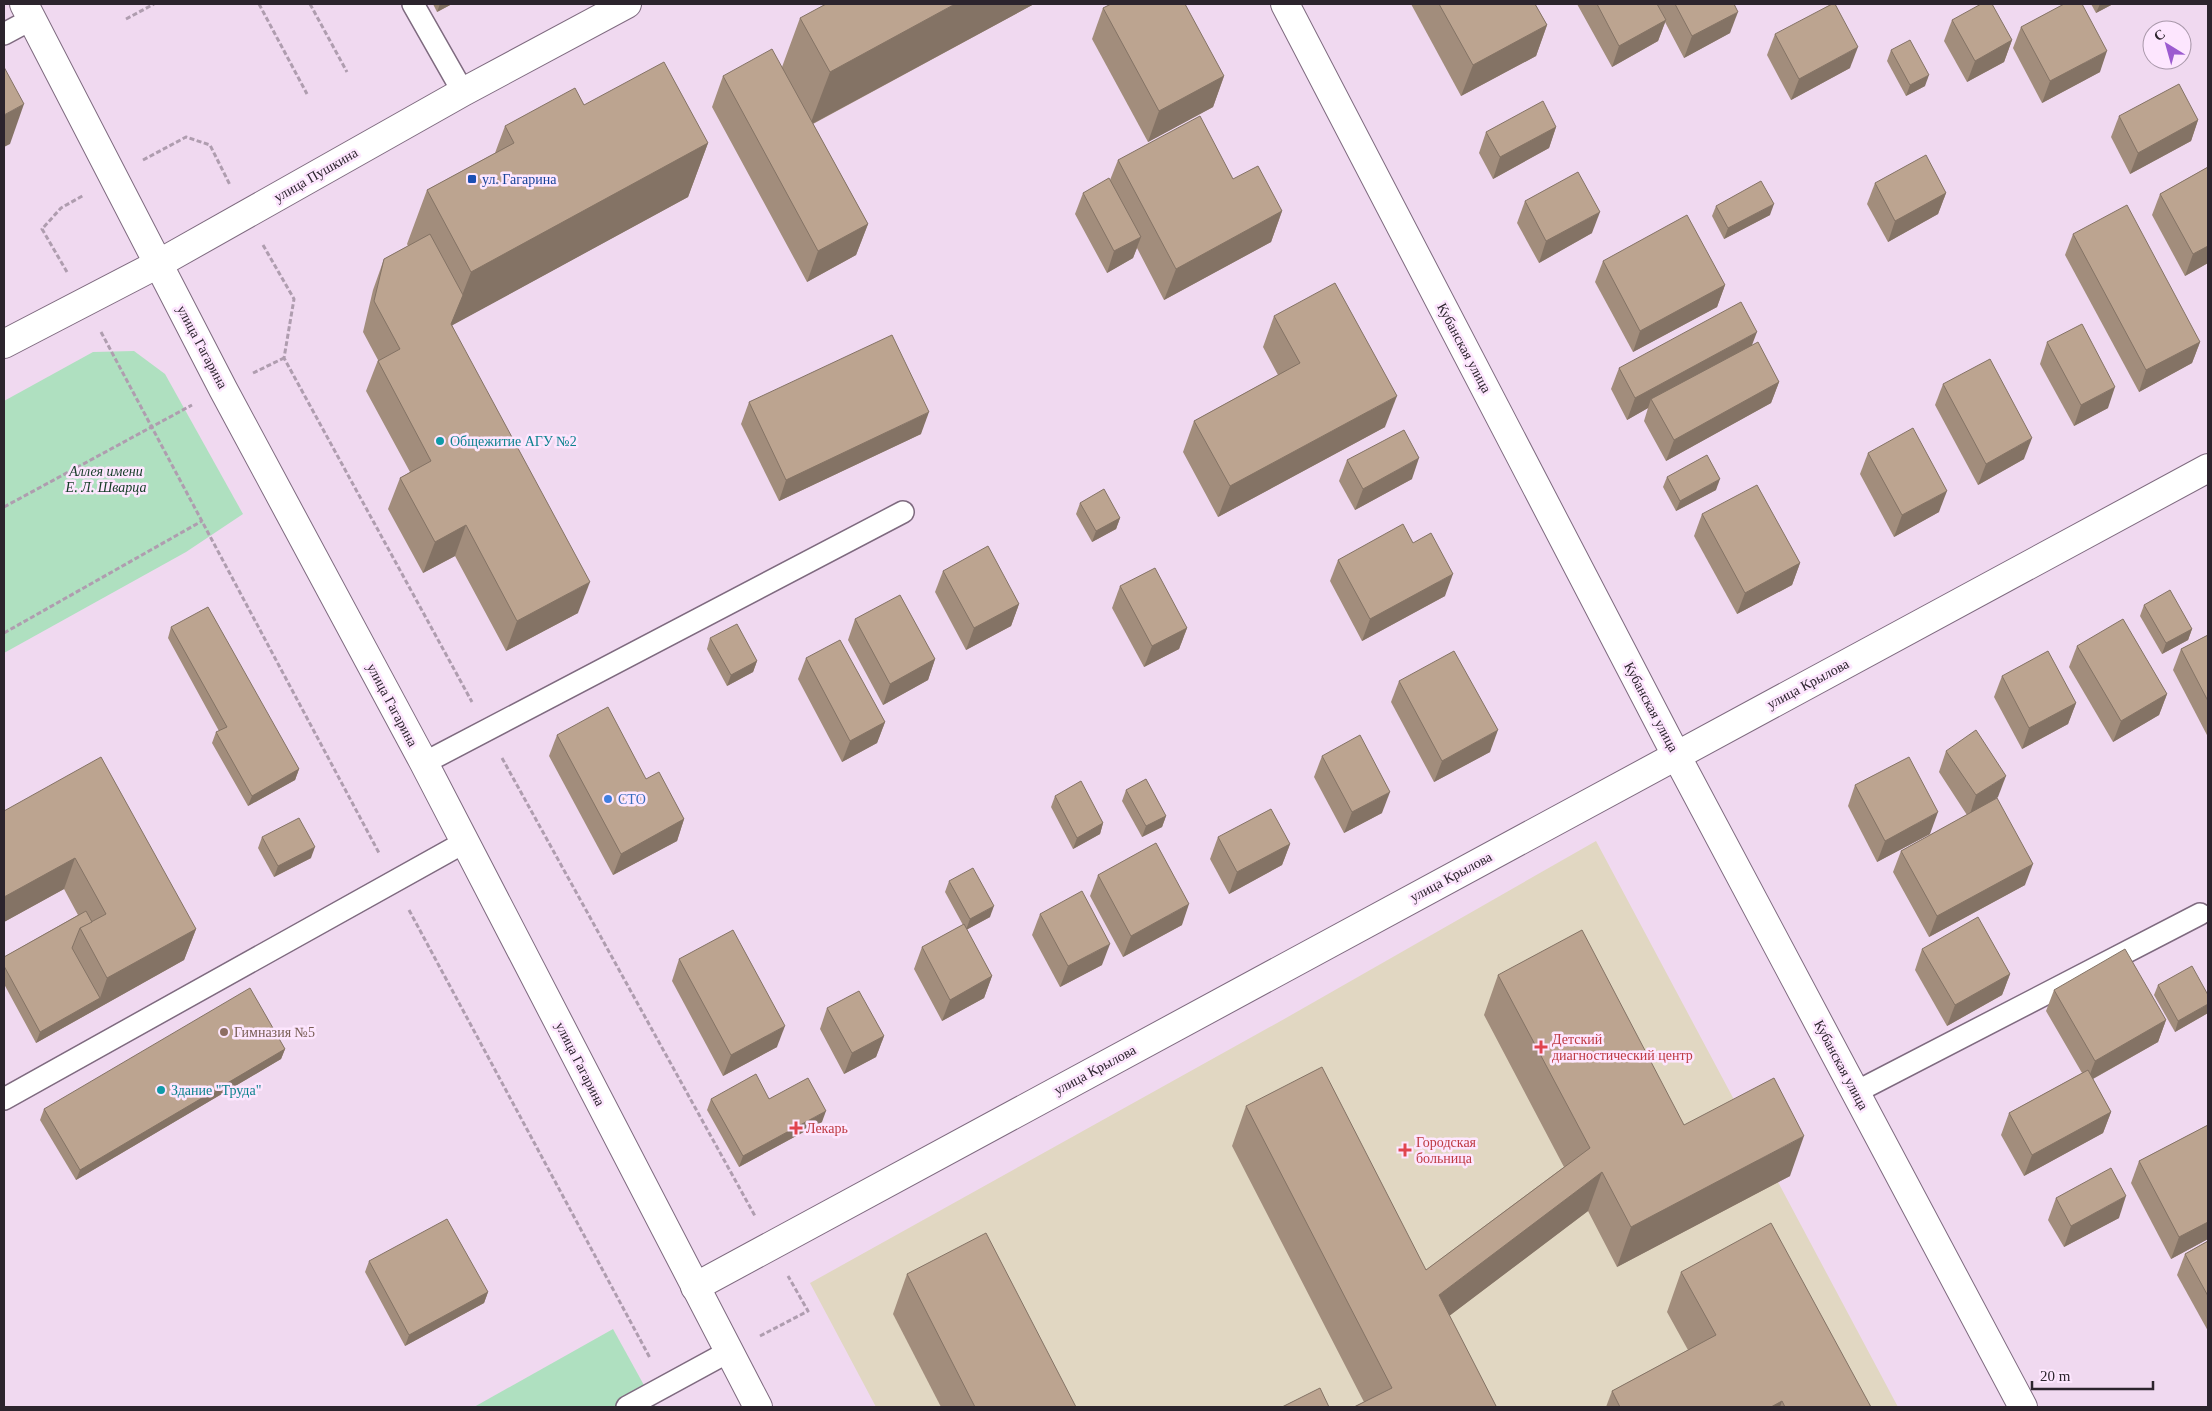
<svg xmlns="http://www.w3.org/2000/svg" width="2212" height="1411" font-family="Georgia,serif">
<rect width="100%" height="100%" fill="#f0d9f0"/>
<path fill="#e1d7c2" d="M1596,841L1898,1407H876L810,1283L1286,1018Z"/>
<g fill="#afe0c0">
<path d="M134,351L165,374L243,514L186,552L4,653V401L93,352Z"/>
<path d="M613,1329L656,1407H474Z"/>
</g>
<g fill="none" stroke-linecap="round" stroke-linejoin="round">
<g stroke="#7e6a7f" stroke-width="24">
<g id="lane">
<path d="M413,4L463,92"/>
<path d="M4,34L32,19"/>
<path d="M424,763L903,512"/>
<path d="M1856,1092L2200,914"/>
<path d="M4,1099L465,842"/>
<path d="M627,1407L728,1352"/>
</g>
</g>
<g stroke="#7e6a7f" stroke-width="30">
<g id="street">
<path d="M1285,4L1676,755L2023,1407"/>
<path d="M695,1287L2208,468"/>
</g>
</g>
<g stroke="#7e6a7f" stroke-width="30">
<path id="secondary" d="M4,344L158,264L463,92L627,4"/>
</g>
<g stroke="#7e6a7f" stroke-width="30">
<path id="primary" d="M24,4L223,389L424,763L758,1407"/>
</g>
<g stroke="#af9daf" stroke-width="3" stroke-dasharray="5 2.5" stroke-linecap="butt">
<path d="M259,4L307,94"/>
<path d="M310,4L347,72"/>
<path d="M126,19L154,4"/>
<path d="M143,160L186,137L210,145L230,185"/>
<path d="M263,245L294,299L284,358L472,702"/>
<path d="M67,272L42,229L61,208L84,195"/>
<path d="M101,332L379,853"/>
<path d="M253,373L284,358"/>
<path d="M4,507L192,405"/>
<path d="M4,633L202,521"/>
<path d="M502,758L755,1216"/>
<path d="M409,910L650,1358"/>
<path d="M760,1336L808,1311L788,1276"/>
</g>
<use href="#lane" stroke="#fff" stroke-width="21"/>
<use href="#street" stroke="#fff" stroke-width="28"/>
<use href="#secondary" stroke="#fff" stroke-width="28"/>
<use href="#primary" stroke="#fff" stroke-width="28"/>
</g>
<g fill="#a28d7c">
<path d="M433,4H452L437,12Z"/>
<path d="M1034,4L813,124L868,224L856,255L807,282L712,107L723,76L782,67L800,18Z"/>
<path d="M1411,4H1535L1547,25L1536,56L1461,96Z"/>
<path d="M1577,4H1734L1730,33L1684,58L1665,22L1658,41L1612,67Z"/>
<path d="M2091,4H2113L2096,13Z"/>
<path d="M1103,8L1224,76L1213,107L1148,142L1092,39Z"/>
<path d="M1952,20L2012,40L2004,62L1967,82L1944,41Z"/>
<path d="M2021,27L2100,72L2042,103L2013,48Z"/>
<path d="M1775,34L1850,68L1791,100L1767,55Z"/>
<path d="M1891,50L1925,86L1906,96L1887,61Z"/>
<path d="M584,105L708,143L688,197L452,325L578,613L506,651L455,556L423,573L388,509L400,478L410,472L366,391L378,360L363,332L373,290L384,259L408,246L407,244L427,190L495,153L505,126Z"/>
<path d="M2119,116L2198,120L2191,141L2130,174L2111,137Z"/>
<path d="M1556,127L1549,148L1493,179L1479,153L1486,132Z"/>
<path d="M1118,160L1233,179L1282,211L1271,242L1164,300L1137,248L1133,258L1107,273L1075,214L1083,193L1110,180Z"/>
<path d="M2208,167V263L2185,276L2152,215L2160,194Z"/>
<path d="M1875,183L1946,193L1938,214L1888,242L1867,204Z"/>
<path d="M1525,201L1592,233L1539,263L1517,223Z"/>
<path d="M1716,206L1770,215L1724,239L1712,216Z"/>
<path d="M2073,234L2200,342L2192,363L2139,392L2065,255Z"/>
<path d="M1603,261L1725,285L1717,307L1633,352L1595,282Z"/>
<path d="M1274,316L1385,427L1218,517L1183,452L1194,421L1278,375L1263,347Z"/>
<path d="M2047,342L2108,408L2074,426L2040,364Z"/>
<path d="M1752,345L1779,382L1771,403L1666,461L1644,421L1648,408L1627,420L1611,389L1619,368Z"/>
<path d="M1943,384L2024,459L1978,485L1935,405Z"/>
<path d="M749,402L921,434L779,501L741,424Z"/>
<path d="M1868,453L1939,512L1894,537L1860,474Z"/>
<path d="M1347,460L1412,479L1355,510L1339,481Z"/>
<path d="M1667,477L1716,490L1676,511L1663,487Z"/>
<path d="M1080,503L1120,518L1116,529L1092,542L1076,514Z"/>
<path d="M1702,514L1800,563L1792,585L1737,614L1694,536Z"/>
<path d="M1413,543L1445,596L1362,641L1330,581L1338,560Z"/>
<path d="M943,571L1019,604L1011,626L966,650L935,592Z"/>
<path d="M1120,586L1187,628L1179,649L1144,667L1112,608Z"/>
<path d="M2144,605L2192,629L2188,640L2162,654L2140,616Z"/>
<path d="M855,619L935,659L928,680L883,705L848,640Z"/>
<path d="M171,627L299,769L295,780L248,806L212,743L216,732L219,731L168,638Z"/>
<path d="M2208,635V737L2173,670L2181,649Z"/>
<path d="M710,638L757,661L753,672L727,686L707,649Z"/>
<path d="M2077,646L2167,694L2159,715L2113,742L2069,667Z"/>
<path d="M806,658L885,722L877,743L842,762L798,679Z"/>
<path d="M2002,676L2076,703L2068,724L2022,749L1994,697Z"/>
<path d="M1399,681L1490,752L1434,782L1391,702Z"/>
<path d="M557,735L646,779L684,819L677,841L613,875L549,756Z"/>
<path d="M1946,751L1998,797L1992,801L2025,885L1929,937L1893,872L1901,851L1967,815L1939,772Z"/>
<path d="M1322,756L1382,813L1344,833L1314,777Z"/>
<path d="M1855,785L1930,834L1877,862L1848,806Z"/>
<path d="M1126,790L1166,816L1162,827L1142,837L1122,801Z"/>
<path d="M1055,796L1103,823L1100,834L1073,849L1051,807Z"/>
<path d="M4,811L196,929L184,960L36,1043L4,984V957L78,915L64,889L4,922Z"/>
<path d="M262,837L311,858L274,877L258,848Z"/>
<path d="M1218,837L1290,844L1282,865L1229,894L1210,859Z"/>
<path d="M1098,875L1182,925L1123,957L1090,896Z"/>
<path d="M949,881L990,917L966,930L992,976L984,998L942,1021L914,969L922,947L963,925L945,892Z"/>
<path d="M1040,914L1102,965L1060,987L1032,935Z"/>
<path d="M1922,949L2010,974L2002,995L1947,1026L1915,970Z"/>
<path d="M679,959L777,1047L723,1076L672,981Z"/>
<path d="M1498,975L1684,1125L1790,1176L1617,1267L1588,1211L1449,1316L1496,1406L1495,1407H1354L1364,1402L1232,1146L1246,1106L1426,1270L1564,1167L1484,1015Z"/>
<path d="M2158,985L2208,1013L2175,1032L2154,995Z"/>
<path d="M2054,990L2166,1020L2158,1042L2093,1079L2111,1112L2103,1133L2024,1176L2001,1135L2009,1113L2082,1073L2046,1011Z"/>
<path d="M827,1008L884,1036L876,1057L844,1074L820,1029Z"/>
<path d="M285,1049L281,1059L76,1180L40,1120L44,1109Z"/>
<path d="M711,1099H769L822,1122L739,1167L707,1110Z"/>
<path d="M2208,1125V1239L2171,1259L2131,1183L2139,1161Z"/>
<path d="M2056,1198L2119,1218L2064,1247L2048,1220Z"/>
<path d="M2208,1241V1331L2177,1275L2185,1254Z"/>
<path d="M369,1261L488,1292L484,1303L405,1346L365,1272Z"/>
<path d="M1681,1272L1871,1407H1606L1612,1391L1688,1350L1667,1312Z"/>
<path d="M907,1274L1076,1407H941L893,1314Z"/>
</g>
<g fill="#847365">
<path d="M440,4H452L437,12Z"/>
<path d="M955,4H1034L810,125L830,72Z"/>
<path d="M2100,4H2113L2096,13Z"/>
<path d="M1738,12L1730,33L1684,58L1692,36Z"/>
<path d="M1666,20L1658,41L1612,67L1619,46Z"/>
<path d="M1547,25L1536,56L1461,96L1473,65Z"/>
<path d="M2012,40L2004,62L1967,82L1975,61Z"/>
<path d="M1858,47L1850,68L1791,100L1799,79Z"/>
<path d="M2107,51L2100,72L2042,103L2050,81Z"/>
<path d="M1929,75L1925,86L1906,96L1910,85Z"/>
<path d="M1224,76L1213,107L1148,142L1159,111Z"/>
<path d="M24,104L10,144L4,147V115Z"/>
<path d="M2198,120L2191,141L2130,174L2138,153Z"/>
<path d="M1556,127L1549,148L1493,179L1500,157Z"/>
<path d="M708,143L688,197L451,326V324L471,272Z"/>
<path d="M1946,193L1938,214L1888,242L1895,221Z"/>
<path d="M1774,204L1770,215L1724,239L1728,228Z"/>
<path d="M1282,211L1271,242L1164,300L1176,269Z"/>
<path d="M1600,212L1592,233L1539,263L1546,241Z"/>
<path d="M868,224L856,255L807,282L818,251Z"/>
<path d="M1141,237L1133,258L1107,273L1114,251Z"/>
<path d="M2208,246V263L2185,276L2193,254Z"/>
<path d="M1725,285L1717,307L1633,352L1640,331Z"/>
<path d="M1757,332L1749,353L1651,399L1648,408L1627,420L1635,398Z"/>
<path d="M2200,342L2192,363L2139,392L2146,370Z"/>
<path d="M1779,382L1771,403L1666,461L1674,440Z"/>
<path d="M2115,387L2108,408L2074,426L2081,405Z"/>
<path d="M1397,396L1385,427L1218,517L1230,486Z"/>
<path d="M929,412L921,434L779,501L786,480Z"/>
<path d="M2032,438L2024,459L1978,485L1986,464Z"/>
<path d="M1419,458L1412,479L1355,510L1363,489Z"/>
<path d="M1720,479L1716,490L1676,511L1680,501Z"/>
<path d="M1947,491L1939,512L1894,537L1902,515Z"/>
<path d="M1120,518L1116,529L1092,542L1096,531Z"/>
<path d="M466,525L455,556L423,573L435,542Z"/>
<path d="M1800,563L1792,585L1737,614L1745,593Z"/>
<path d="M1453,574L1445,596L1362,641L1370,619Z"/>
<path d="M590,582L578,613L506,651L517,621Z"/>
<path d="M1019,604L1011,626L966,650L974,628Z"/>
<path d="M1187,628L1179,649L1144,667L1152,646Z"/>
<path d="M2192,629L2188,640L2162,654L2166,643Z"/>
<path d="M935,659L928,680L883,705L890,684Z"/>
<path d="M757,661L753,672L727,686L731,675Z"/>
<path d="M2167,694L2159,715L2113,742L2121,721Z"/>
<path d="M2076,703L2068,724L2022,749L2029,728Z"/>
<path d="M885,722L877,743L842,762L850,741Z"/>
<path d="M1498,730L1490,752L1434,782L1442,761Z"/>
<path d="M299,769L295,780L248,806L252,796Z"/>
<path d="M2006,776L1998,797L1969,817L1976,795Z"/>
<path d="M1390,792L1382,813L1344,833L1352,812Z"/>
<path d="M1938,812L1930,834L1877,862L1885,841Z"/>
<path d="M1166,816L1162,827L1142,837L1146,826Z"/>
<path d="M684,819L677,841L613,875L621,854Z"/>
<path d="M1103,823L1100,834L1073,849L1077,838Z"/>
<path d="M1290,844L1282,865L1229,894L1237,872Z"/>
<path d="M315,847L311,858L274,877L278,866Z"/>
<path d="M75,858L64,889L4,922V897Z"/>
<path d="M2033,864L2025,885L1929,937L1937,916Z"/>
<path d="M1189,904L1182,925L1123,957L1131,936Z"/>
<path d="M994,906L990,917L966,930L970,919Z"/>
<path d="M196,929L184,960L36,1043L40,1032L100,998L107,978Z"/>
<path d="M1110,944L1102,965L1060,987L1068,966Z"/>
<path d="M2010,974L2002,995L1947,1026L1955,1005Z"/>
<path d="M992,976L984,998L942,1021L950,1000Z"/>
<path d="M2208,1004V1013L2175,1032L2178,1021Z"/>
<path d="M2166,1020L2158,1042L2087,1082L2095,1061Z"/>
<path d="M785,1026L777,1047L723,1076L731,1055Z"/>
<path d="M884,1036L876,1057L844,1074L852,1053Z"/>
<path d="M285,1049L281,1059L76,1180L80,1170Z"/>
<path d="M826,1111L822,1122L739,1167L743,1156Z"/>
<path d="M2111,1112L2103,1133L2024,1176L2032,1155Z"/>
<path d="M1804,1136L1790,1176L1617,1267L1631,1227Z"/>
<path d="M1602,1172L1588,1211L1424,1335L1439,1295Z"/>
<path d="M2126,1196L2119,1218L2064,1247L2071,1226Z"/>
<path d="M2208,1222V1239L2171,1259L2179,1237Z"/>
<path d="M488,1292L484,1303L405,1346L409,1335Z"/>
<path d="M1782,1401L1780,1407H1771Z"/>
</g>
<g fill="#bca490" stroke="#847365">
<path d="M826,4H955L830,72L800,18Z"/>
<path d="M1111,4H1185L1224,76L1159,111L1103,8Z"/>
<path d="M1439,4H1535L1547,25L1473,65Z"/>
<path d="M1597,4H1657L1666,20L1619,46Z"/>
<path d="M1675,4H1734L1738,12L1692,36Z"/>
<path d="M1832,4H1835L1858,47L1799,79L1775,34Z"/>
<path d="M1981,4H1992L2012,40L1975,61L1952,20Z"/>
<path d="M2064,4H2082L2107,51L2050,81L2021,27Z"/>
<path d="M1910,40L1929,75L1910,85L1891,50Z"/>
<path d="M772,49L868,224L818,251L723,76Z"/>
<path d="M664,62L708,143L471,272L427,190L514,143L505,126L575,88L584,105Z"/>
<path d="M4,67L24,104L4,115Z"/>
<path d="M2179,84L2198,120L2138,153L2119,116Z"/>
<path d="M1543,101L1556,127L1500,157L1486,132Z"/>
<path d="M1200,116L1233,179L1258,166L1282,211L1176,269L1118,160Z"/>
<path d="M1926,155L1946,193L1895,221L1875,183Z"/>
<path d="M2208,167V246L2193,254L2160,194Z"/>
<path d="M1578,172L1600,212L1546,241L1525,201Z"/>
<path d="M1109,178L1141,237L1114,251L1083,193Z"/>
<path d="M1761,181L1774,204L1728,228L1716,206Z"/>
<path d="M2127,205L2200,342L2146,370L2073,234Z"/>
<path d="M1687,215L1725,285L1640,331L1603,261Z"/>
<path d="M430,234L463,295L451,324L590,582L517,621L466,525L435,542L400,478L431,461L378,361L400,349L374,301L384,259Z"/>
<path d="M1335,283L1397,396L1230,486L1194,421L1300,363L1274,316Z"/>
<path d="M1741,302L1757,332L1635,398L1619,368Z"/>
<path d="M2082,324L2115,387L2081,405L2047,342Z"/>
<path d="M892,335L929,412L786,480L749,402Z"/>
<path d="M1758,342L1779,382L1674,440L1651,399Z"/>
<path d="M1990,359L2032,438L1986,464L1943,384Z"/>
<path d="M1913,428L1947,491L1902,515L1868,453Z"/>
<path d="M1404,430L1419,458L1363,489L1347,460Z"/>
<path d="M1707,455L1720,479L1680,501L1667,477Z"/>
<path d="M1757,485L1800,563L1745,593L1702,514Z"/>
<path d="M1104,489L1120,518L1096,531L1080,503Z"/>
<path d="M1403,524L1413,543L1431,533L1453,574L1370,619L1338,560Z"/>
<path d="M988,546L1019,604L974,628L943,571Z"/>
<path d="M1155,568L1187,628L1152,646L1120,586Z"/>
<path d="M2170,590L2192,629L2166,643L2144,605Z"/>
<path d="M900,595L935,659L890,684L855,619Z"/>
<path d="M208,607L299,769L252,796L216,732L227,727L171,627Z"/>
<path d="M2123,619L2167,694L2121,721L2077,646Z"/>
<path d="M737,624L757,661L731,675L710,638Z"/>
<path d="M2208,635V701L2181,649Z"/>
<path d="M840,640L885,722L850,741L806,658Z"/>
<path d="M1454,651L1498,730L1442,761L1399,681Z"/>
<path d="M2048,651L2076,703L2029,728L2002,676Z"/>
<path d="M608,707L646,779L659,772L684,819L621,854L557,735Z"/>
<path d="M1976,730L2006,776L1976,795L1946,751Z"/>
<path d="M1360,735L1390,792L1352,812L1322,756Z"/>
<path d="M101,757L196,929L107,978L80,928L106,914L75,858L4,897V811Z"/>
<path d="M1909,757L1938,812L1885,841L1855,785Z"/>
<path d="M1146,779L1166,816L1146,826L1126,790Z"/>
<path d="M1081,781L1103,823L1077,838L1055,796Z"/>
<path d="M1997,798L2033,864L1937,916L1901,851Z"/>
<path d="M1271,809L1290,844L1237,872L1218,837Z"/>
<path d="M299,818L315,847L278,866L262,837Z"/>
<path d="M1156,843L1189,904L1131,936L1098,875Z"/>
<path d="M973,868L994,906L970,919L949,881Z"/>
<path d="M1082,891L1110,944L1068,966L1040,914Z"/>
<path d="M86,911L92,922L80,928L72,948L100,998L40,1032L4,966V957Z"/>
<path d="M1978,917L2010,974L1955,1005L1922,949Z"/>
<path d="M964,924L992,976L950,1000L922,947Z"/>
<path d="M733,930L785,1026L731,1055L679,959Z"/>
<path d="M1582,930L1684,1125L1774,1078L1804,1136L1631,1227L1602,1172L1439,1295L1496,1406L1493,1407H1354L1392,1388L1246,1106L1322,1067L1426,1270L1590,1148L1498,975Z"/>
<path d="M2125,949L2166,1020L2095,1061L2054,990Z"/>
<path d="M2192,966L2208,995V1004L2178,1021L2158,985Z"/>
<path d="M250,988L285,1049L80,1170L44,1109Z"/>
<path d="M859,991L884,1036L852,1053L827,1008Z"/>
<path d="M2088,1070L2111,1112L2032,1155L2009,1113Z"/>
<path d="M756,1074L769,1099L808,1078L826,1111L743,1156L711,1099Z"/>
<path d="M2208,1125V1222L2179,1237L2139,1161Z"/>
<path d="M2111,1168L2126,1196L2071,1226L2056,1198Z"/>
<path d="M447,1219L488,1292L409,1335L369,1261Z"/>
<path d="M1771,1223L1871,1407H1785L1782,1401L1771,1407H1620L1612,1391L1716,1335L1681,1272Z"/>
<path d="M986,1233L1076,1407H975L907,1274Z"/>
<path d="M2208,1241V1296L2185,1254Z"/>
<path d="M1320,1388L1329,1407H1282Z"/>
</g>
<rect fill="#1a4fb4" stroke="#fde6fe" stroke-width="2" x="467" y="174" width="10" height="10" rx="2.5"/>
<g fill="#0f9aa8" stroke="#fde6fe" stroke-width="2">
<circle cx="440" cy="441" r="5"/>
<circle cx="161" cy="1090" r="5"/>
</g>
<circle fill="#3f7fe0" stroke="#fde6fe" stroke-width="2" cx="608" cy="799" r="5"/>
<circle fill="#8d6e63" stroke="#fde6fe" stroke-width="2" cx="224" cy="1032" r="5"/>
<g fill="#e0444e" stroke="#fde6fe" stroke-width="2">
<path d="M1538.5 1039.5h5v5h5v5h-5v5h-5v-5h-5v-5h5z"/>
<path d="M793.5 1120.5h5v5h5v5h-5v5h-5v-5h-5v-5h5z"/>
<path d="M1402.5 1142.5h5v5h5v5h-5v5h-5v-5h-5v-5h5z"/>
</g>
<g text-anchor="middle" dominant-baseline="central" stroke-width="5" stroke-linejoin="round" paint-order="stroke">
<g font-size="14" fill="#2c242d" stroke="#fde6fe">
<text transform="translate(316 175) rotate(-30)">улица Пушкина</text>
<text transform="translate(202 347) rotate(62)">улица Гагарина</text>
<text transform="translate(1464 348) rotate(62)">Кубанская улица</text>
<text transform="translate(1808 684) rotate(-28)">улица Крылова</text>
<text transform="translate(392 705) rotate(62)">улица Гагарина</text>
<text transform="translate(1651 707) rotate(62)">Кубанская улица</text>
<text transform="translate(1451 877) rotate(-28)">улица Крылова</text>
<text transform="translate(580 1064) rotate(63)">улица Гагарина</text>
<text transform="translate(1841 1065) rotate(62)">Кубанская улица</text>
<text transform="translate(1095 1070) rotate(-28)">улица Крылова</text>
</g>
<g font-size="14" fill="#164399" stroke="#fde6fe" text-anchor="start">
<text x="482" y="179">ул. Гагарина</text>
</g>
<g font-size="14" fill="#0d838f" stroke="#fde6fe" text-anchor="start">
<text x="450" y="441">Общежитие АГУ №2</text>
<text x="171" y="1090">Здание "Труда"</text>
</g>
<g font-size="14" font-style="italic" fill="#143c26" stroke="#fde6fe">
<text x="106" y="471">Аллея имени<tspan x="106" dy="16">Е. Л. Шварца</tspan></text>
</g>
<g font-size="14" fill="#366cbe" stroke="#fde6fe" text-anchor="start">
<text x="618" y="799">СТО</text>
</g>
<g font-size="14" fill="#785e54" stroke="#fde6fe" text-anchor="start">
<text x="234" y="1032">Гимназия №5</text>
</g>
<g font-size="14" fill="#be3a42" stroke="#fde6fe" text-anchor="start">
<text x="1552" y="1039">Детский<tspan x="1552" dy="16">диагностический центр</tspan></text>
<text x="806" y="1128">Лекарь</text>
<text x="1416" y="1142">Городская<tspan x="1416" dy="16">больница</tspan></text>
</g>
</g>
<rect width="2212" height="1411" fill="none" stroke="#2c242d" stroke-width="10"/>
<g transform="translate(2167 45) rotate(323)"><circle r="24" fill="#fde6fe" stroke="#a998aa"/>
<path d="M0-4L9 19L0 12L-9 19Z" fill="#9c5bd0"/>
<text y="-8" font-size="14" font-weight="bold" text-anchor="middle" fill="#2c242d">С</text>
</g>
<path d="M2032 1381v8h121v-8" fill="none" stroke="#2c242d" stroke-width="2.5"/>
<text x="2040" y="1381" font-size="15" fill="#2c242d" stroke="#fde6fe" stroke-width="4" paint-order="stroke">20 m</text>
</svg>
